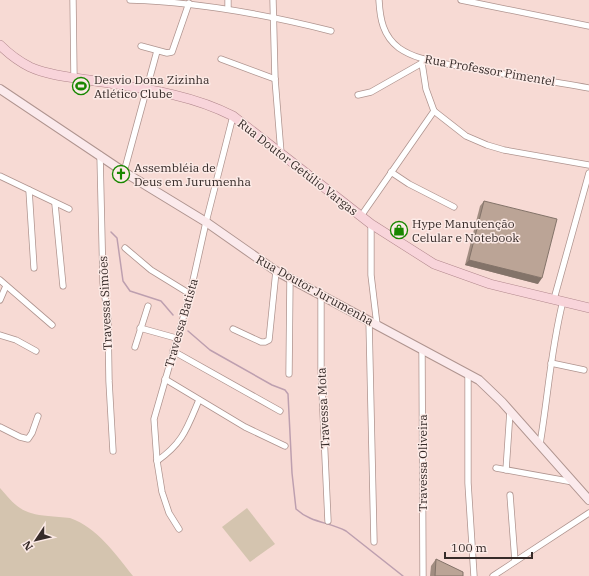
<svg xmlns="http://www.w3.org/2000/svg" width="589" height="576" font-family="'IBM Plex Serif',serif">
<rect width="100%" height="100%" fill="#f7dad4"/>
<g fill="#d4c4af">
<path d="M0,488C16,507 23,514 48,516C55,517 63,517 70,518C97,527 116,555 133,576H0Z"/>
<path d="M247,508L275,544L250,562L222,527Z"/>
</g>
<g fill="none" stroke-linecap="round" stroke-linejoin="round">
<g stroke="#bd9faf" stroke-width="1.5">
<path d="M111,232L117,238L123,281L130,291L161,301L173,315"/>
<path d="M188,331L210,350L272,385L285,390L288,394L292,473L296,509C311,523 330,522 346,531L403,576"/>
</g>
<g stroke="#af948f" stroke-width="7">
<g id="street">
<path d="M73,0L74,77"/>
<path d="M130,0C199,2 264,14 331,31"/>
<path d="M273,0L275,79L281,153"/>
<path d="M379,0C380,19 383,36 399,48C416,60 438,62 457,66C501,74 545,80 589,88"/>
<path d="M461,0L589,26"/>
<path d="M228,8V0"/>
<path d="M141,46L167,53L172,52L189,3"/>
<path d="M221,59L275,79"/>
<path d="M423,59L422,63L426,89L434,111L466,136L487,145L504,150L589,165"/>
<path d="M358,95L371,92L422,63"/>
<path d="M100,155L103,283L108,318L109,381L113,451"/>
<path d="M124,172L157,51"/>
<path d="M391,172L409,184L454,207"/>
<path d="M0,176L69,209"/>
<path d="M29,190L34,268"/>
<path d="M55,204L63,286"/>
<path d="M361,216L434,111"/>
<path d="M371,224V275L377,325"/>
<path d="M125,248L151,270L190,294"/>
<path d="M0,280L52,325"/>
<path d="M321,296V369L328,521"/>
<path d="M554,299L589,173"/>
<path d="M0,300L6,286"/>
<path d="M369,321L374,542"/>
<path d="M140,328L176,338"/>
<path d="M233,329L261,342H265L269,340L276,271"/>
<path d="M0,335L16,340L36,351"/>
<path d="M135,347L148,306"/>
<path d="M173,351L280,411"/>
<path d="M422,351L423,576"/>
<path d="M551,363L584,370"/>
<path d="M289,374L290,278"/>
<path d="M468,375V483L474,576"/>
<path d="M165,379L245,427L285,446"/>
<path d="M0,427L20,437L28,439L32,433L38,416"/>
<path d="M540,444C548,396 551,348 563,301"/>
<path d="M157,461C183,443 187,428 199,400"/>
<path d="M496,468L573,482"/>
<path d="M506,470L510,411"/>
<path d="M510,495L515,561"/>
<path d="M179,529L169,513L162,492L157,461L154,419L190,294L206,222L233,116"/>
<path d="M493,576L589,513"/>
</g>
</g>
<g stroke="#af948f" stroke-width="10">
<path id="secondary" d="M0,89L124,172L206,222L276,271L479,380L502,402L589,500"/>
</g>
<g stroke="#b1878c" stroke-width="10">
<path id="primary" d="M0,45C9,54 18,61 30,67C47,75 70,77 89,80C138,88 189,93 233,116L371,224L434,264L490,284L589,308"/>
</g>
<use href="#street" stroke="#fff" stroke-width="5.5"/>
<use href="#secondary" stroke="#fbeaec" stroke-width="8"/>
<use href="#primary" stroke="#f8d4da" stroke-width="9"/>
</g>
<g fill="#a18d81">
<path d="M484,201L538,284L465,265L480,206Z"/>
<path d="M436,559L463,576H430L431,566Z"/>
</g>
<path fill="#837369" d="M469,260L542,278L538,284L465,265Z"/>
<g fill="#bba496" stroke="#837369">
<path d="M484,201L557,219L542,278L469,260Z"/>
<path d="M436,559L463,572V576H435Z"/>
</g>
<defs>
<g id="stadium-ring" transform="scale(0.9)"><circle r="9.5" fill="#fceae6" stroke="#198700" stroke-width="1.5"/><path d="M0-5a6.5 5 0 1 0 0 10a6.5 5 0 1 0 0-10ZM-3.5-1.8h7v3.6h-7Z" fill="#198700"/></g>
<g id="church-ring" transform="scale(0.9)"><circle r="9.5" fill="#fceae6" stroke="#198700" stroke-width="1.5"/><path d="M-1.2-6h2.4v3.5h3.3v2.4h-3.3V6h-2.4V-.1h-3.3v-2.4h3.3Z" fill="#198700"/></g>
<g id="shop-ring" transform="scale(0.9)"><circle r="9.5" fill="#fceae6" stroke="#198700" stroke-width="1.5"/><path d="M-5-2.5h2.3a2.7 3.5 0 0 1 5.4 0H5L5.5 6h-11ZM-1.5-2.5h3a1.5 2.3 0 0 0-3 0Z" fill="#198700"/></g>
</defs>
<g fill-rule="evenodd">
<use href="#stadium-ring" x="81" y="86"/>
<use href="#church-ring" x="121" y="174"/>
<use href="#shop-ring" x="399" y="230"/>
</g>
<g text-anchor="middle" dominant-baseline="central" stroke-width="3" stroke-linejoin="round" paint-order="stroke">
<g font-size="12" fill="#362b29" stroke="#fceae6">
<text transform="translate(490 70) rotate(10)">Rua Professor Pimentel</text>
<text transform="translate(298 167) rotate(38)">Rua Doutor Getúlio Vargas</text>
<text transform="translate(315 290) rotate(29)">Rua Doutor Jurumenha</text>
<text transform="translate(105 303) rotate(-93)">Travessa Simões</text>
<text transform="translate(181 323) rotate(-74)">Travessa Batista</text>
<text transform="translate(323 408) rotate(-93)">Travessa Mota</text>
<text transform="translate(422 463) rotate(-90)">Travessa Oliveira</text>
</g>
<g font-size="12" fill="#362b29" stroke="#fceae6" text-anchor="start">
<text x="94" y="79">Desvio Dona Zizinha<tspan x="94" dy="14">Atlético Clube</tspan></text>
<text x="134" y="167">Assembléia de<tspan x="134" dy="14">Deus em Jurumenha</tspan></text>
<text x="412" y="223">Hype Manutenção<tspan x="412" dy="14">Celular e Notebook</tspan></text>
</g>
</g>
<g transform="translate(36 540) rotate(235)" stroke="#fceae6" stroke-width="3" paint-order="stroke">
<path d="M0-3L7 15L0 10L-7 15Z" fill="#362b29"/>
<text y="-6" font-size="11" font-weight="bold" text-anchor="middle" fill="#362b29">N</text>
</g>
<path d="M445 552v6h87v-6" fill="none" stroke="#362b29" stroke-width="2"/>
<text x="451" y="552" font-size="12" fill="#362b29" stroke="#fceae6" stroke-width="3" paint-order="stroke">100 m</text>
</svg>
